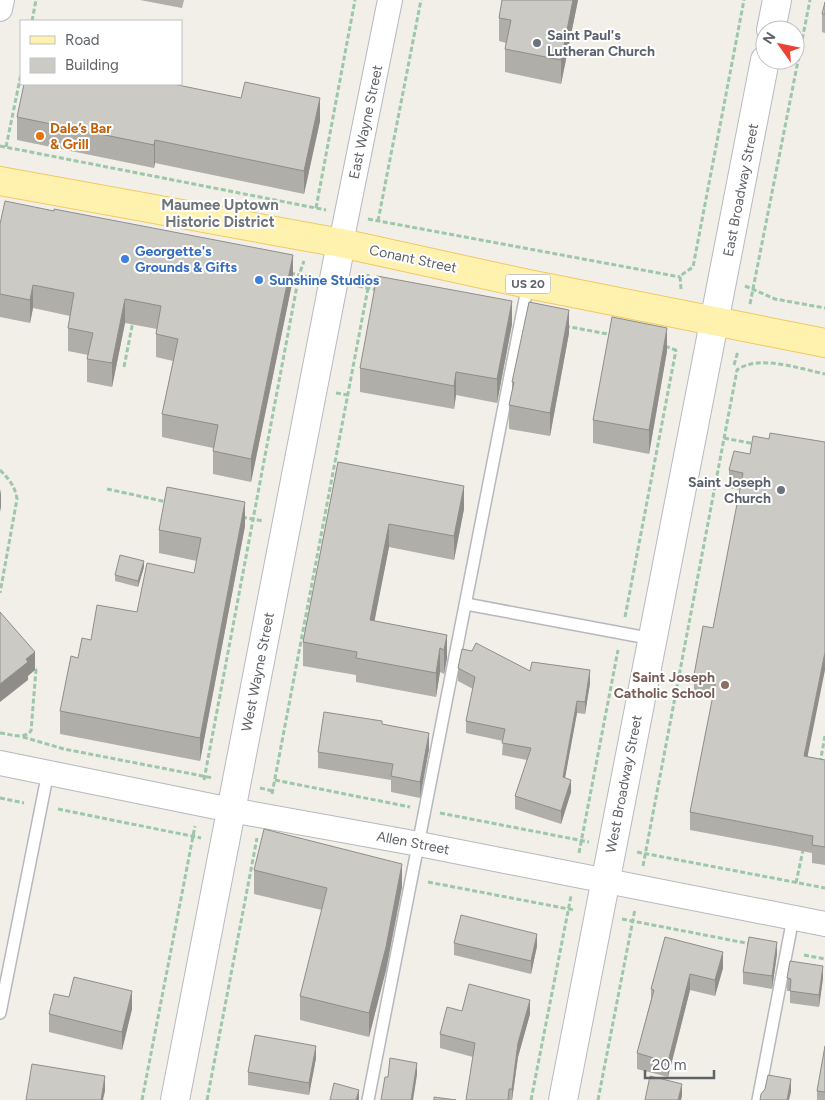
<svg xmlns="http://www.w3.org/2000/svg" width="825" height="1100" font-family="Figtree,sans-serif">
<rect width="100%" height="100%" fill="#f1efe8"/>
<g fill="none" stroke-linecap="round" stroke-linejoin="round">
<g stroke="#b5b8bc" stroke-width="14">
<g id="lane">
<path d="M466,604L653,639"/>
<path d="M0,1013L48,772"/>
<path d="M368,1100L528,284"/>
<path d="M758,1100L793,918"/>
</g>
</g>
<g stroke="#b5b8bc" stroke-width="26">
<g id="street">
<path d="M0,9L2,0"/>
<path d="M341,243L390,0"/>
<path d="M0,763L231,810L419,844L825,924"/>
</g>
</g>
<g stroke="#b6babf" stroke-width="30">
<g id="secondary">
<path d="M771,30L777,0"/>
<path d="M175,1100L341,243"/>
<path d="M563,1100L765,60"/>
</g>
</g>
<g stroke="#f2c960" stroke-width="30">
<path id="primary" d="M0,181L341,243L528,284L825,343"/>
</g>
<g stroke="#9cc7a9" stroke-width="3" stroke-dasharray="5 2.5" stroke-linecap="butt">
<path d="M32,21L36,0"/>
<path d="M0,146L326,210"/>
<path d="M6,147L21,74"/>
<path d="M316,208L355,0"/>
<path d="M368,219L680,277"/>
<path d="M378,221L421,0"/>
<path d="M290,273L310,277"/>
<path d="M358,286L377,290"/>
<path d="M745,286L775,299L825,308"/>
<path d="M681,289L680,276L693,267L744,0"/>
<path d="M750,304L810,0"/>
<path d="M565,326L613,335"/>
<path d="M665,346L678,351"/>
<path d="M734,365L738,351"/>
<path d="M124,367L133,321"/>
<path d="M336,393L348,395"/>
<path d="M724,438L755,444"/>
<path d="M0,470C9,479 15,486 17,499L0,593"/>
<path d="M107,489L167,502"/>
<path d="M242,517L263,521"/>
<path d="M625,617L676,350"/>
<path d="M0,733C11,734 23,740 31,731L36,670L33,667"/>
<path d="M23,737L64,749L213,778"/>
<path d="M820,763L825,736"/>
<path d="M204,780L299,275L304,261"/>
<path d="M275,780L410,807"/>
<path d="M260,788L273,791"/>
<path d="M272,794L368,288V274"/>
<path d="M0,798L24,803"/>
<path d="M58,809L201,838"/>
<path d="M440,813L589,842"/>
<path d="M637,852L825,888"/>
<path d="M579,853L618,650"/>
<path d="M643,866L737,370C758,354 801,369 825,374"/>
<path d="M428,882L574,910"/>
<path d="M796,883L803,850"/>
<path d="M622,919L751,944"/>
<path d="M804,955L825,959"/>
<path d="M142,1100L195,826"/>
<path d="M207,1100L257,838"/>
<path d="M531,1100L571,896"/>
<path d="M598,1100L635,909"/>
</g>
<use href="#lane" stroke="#fff" stroke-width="11"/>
<use href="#street" stroke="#fff" stroke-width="24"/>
<use href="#secondary" stroke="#fff" stroke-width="28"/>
<use href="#primary" stroke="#fff2af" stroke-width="28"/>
</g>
<g fill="#afaea9">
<path d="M140,0H184L182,8Z"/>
<path d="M502,0H578L561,84L505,72V49L506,43L499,41V18Z"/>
<path d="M825,2V33L822,32V14Z"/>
<path d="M17,117L320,121L304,194L155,163L154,168L17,140Z"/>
<path d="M0,224L293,279L251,482L213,474V448L162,437V414L173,361L156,357V334L157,329L125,323L112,387L87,382V359L88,355L68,351V328L70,316L33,308L30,323L0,317Z"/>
<path d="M512,324L497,403L456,395L454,409L360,392V368Z"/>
<path d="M569,333L550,436L509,429V405L512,392V382Z"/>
<path d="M667,351L649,454L593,443V420Z"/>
<path d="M750,454L808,757L825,760V865L812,863V853L690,830V812L713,697L694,693V675L713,628L740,490L729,488V470Z"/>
<path d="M338,462L464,509L454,560L389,547L374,621L447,635V658L444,674L440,672L436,697L356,682V675L303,666V642Z"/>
<path d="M245,526L200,761L60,734V711L78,658L91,640L137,612L194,573L197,561L159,553V530Z"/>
<path d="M144,567L138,587L115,581V575Z"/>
<path d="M458,668L530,671L590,683L585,714L577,713L565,777L571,792L561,824L515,809V796L527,760L502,755L503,741L466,733V721L473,689L458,681Z"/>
<path d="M382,724L429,749L420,798L391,792V780L318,768V752Z"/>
<path d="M254,870L402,887L386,970L369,1037L300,1020V996L322,910L254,894Z"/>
<path d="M665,937L723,968L715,996L690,990L668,1077L637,1069V1053L651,999V989Z"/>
<path d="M454,943L537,946L531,974L454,955Z"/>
<path d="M777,954L772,989L743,984V972Z"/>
<path d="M787,978H823L819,1007L790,1003V991H787Z"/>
<path d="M69,997L132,1009L122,1050L49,1032V1014Z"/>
<path d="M462,1011L530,1014L518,1057L512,1100H466L473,1057L440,1048V1034Z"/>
<path d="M825,1046V1100H817V1091Z"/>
<path d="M316,1058L309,1095L248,1085V1072Z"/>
</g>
<g fill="#8f8d8a">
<path d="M573,0H578L561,84V60Z"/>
<path d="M320,98V121L304,194V171Z"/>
<path d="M155,140V163L154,168V145Z"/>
<path d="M293,255V279L251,482V459Z"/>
<path d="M33,285V308L30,323V300Z"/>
<path d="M125,299V323L112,387V363Z"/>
<path d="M512,301V324L497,403V379Z"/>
<path d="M569,310V333L550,436V413Z"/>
<path d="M667,328V351L649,454V430Z"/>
<path d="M456,372V395L454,409V386Z"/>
<path d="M464,486V509L454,560V536Z"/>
<path d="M1,489V507L0,512V494Z"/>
<path d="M245,502V526L200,761V738Z"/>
<path d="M389,524V547L370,644V620Z"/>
<path d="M144,561V567L138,587V581Z"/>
<path d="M447,635V658L444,674V650Z"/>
<path d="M440,648V672L436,697V673Z"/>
<path d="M35,652V670L28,676V680L0,702V684L26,659Z"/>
<path d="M825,652V670L804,774V756Z"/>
<path d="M590,670V683L585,714V702Z"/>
<path d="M577,701V713L563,789V777Z"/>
<path d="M429,733V749L420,798V782Z"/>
<path d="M571,780V792L561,824V811Z"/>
<path d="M402,864V887L386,970L369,1037V1013Z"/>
<path d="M537,934V946L531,974V961Z"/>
<path d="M777,942V954L772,989V976Z"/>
<path d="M723,952V968L715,996V980Z"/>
<path d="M823,966V978L819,1007V995Z"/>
<path d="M690,974V990L668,1077V1062Z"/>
<path d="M132,991V1009L122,1050V1032Z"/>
<path d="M530,1000V1014L518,1057L512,1100V1089L518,1043Z"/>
<path d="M316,1046V1058L309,1095V1083Z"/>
<path d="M417,1063V1075L413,1100H411Z"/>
<path d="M105,1076V1091L103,1100H101Z"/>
<path d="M791,1079V1092L789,1100H787Z"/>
<path d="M682,1084V1096L681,1100H678Z"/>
<path d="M359,1090V1100H356Z"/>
</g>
<g fill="#cccac5" stroke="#8f8d8a">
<path d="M502,0H573L561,60L505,49L511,20L499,18Z"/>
<path d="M825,2V14H822Z"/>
<path d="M245,82L320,98L304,171L155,140L154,145L17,117L24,84H173L241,98Z"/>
<path d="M5,201L54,211V209L293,255L251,459L213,451L218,425L162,414L178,339L156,334L161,306L125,299L112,363L87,359L93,333L68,328L74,293L33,285L30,300L0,294V224Z"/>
<path d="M377,276L512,301L497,379L456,372L454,386L360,368Z"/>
<path d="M529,302L569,310L550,413L509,405L514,382H512Z"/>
<path d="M612,317L667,328L649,430L593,420Z"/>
<path d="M770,433L825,442V652L804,756L825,760V847L812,845L813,836L690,812L716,680L694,675L703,626L713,628L743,473L729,470L734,451L750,454L753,436L769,439Z"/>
<path d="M338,462L464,486L454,536L389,524L370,620L447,635L444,650L440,648L436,673L356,658L357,652L303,642Z"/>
<path d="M167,487L245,502L200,738L60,711L71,656L78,658L82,638L91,640L97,605L137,612L147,563L194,573L201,538L159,530Z"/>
<path d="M120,555L144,561L138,581L115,575Z"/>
<path d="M0,612L35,652L26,659L28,662L0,684Z"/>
<path d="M476,643L530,671L532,662L590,670L585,702L577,701L563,777L571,780L561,811L515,796L531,748L502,743L505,729L466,721L475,677L458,668L462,649L472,651Z"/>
<path d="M324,712L382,721V724L429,733L420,782L391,776L393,764L318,752Z"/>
<path d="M264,829L402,864L386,947L369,1013L300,996L327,888L254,870Z"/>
<path d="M461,915L537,934L531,961L454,943Z"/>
<path d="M665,937L723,952L715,980L690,974L668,1062L637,1053L654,990L651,989Z"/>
<path d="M749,937L777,942L772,976L743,972Z"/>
<path d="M790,961L823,966L819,995L790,991L791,979L787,978Z"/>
<path d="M74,977L132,991L122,1032L49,1014L54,994L69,997Z"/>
<path d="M469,984L530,1000L518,1043L512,1089H509L508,1100H466L475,1043L440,1034L447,1007L462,1011Z"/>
<path d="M255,1035L316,1046L309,1083L248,1072Z"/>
<path d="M825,1046V1092L817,1091Z"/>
<path d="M390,1058L417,1063L411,1100H381L385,1077H388Z"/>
<path d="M32,1064L105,1076L101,1100H26Z"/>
<path d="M768,1075L791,1079L787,1100H760L761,1094L765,1089Z"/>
<path d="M650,1076L682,1084L678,1100H645Z"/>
<path d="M334,1083L359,1090L356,1100H330Z"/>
<path d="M434,1097L456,1100H434Z"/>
</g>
<g fill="#6b7280" stroke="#fff" stroke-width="2">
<circle cx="537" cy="43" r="5"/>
<circle cx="781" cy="490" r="5"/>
</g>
<circle fill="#e8710a" stroke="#fff" stroke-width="2" cx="40" cy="136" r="5"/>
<g fill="#3f7fe0" stroke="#fff" stroke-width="2">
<circle cx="125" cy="259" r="5"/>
<circle cx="259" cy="280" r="5"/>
</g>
<circle fill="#8d6e63" stroke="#fff" stroke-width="2" cx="725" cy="685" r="5"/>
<g text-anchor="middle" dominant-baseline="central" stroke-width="4" stroke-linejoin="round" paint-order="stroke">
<rect fill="#fff" stroke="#8f9295" stroke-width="1" x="505.5" y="274.5" width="45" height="19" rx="4"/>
<g font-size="12" font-weight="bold" fill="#5f6368">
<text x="528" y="284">US 20</text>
</g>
<g font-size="14" font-weight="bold" fill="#5b616d" stroke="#fff" text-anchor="start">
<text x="547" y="35">Saint Paul's<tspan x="547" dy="16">Lutheran Church</tspan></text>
<text x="771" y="482" text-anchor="end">Saint Joseph<tspan x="771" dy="16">Church</tspan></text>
</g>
<g font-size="14" fill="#5f6368" stroke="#fff">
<text transform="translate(366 122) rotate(-78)">East Wayne Street</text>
<text transform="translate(741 190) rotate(-79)">East Broadway Street</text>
<text transform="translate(413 259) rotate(12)">Conant Street</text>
<text transform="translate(258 672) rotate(-79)">West Wayne Street</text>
<text transform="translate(624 784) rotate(-79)">West Broadway Street</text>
<text transform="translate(413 843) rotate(11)">Allen Street</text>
</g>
<g font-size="14" font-weight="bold" fill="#c56008" stroke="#fff" text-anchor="start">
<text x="50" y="128">Dale’s Bar<tspan x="50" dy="16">&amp; Grill</tspan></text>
</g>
<g font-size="14" font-weight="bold" fill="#366cbe" stroke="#fff" text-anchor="start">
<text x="135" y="251">Georgette's<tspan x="135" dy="16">Grounds &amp; Gifts</tspan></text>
<text x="269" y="280">Sunshine Studios</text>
</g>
<g font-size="14" font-weight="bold" fill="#785e54" stroke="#fff" text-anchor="end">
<text x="715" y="677">Saint Joseph<tspan x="715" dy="16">Catholic School</tspan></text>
</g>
<g font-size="15" font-weight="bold" fill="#70757a" stroke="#fff">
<text x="220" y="205">Maumee Uptown<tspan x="220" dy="17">Historic District</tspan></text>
</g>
</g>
<rect x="20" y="20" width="162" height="65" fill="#ffffff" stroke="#bfc1c3"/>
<rect x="30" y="36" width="25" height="8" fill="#fff2af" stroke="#bfc1c3"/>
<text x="65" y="45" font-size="15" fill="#5f6368">Road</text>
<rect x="30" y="58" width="25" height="15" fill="#cccac5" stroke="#bfc1c3"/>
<text x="65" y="70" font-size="15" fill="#5f6368">Building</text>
<g transform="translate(780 45) rotate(303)"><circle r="24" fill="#ffffff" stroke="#bfc1c3"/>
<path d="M0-4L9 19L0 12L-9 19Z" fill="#ea4335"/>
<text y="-8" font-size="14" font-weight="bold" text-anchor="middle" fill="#5f6368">N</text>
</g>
<path d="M645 1070v8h69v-8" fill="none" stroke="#5f6368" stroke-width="2.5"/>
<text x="652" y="1070" font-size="15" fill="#5f6368" stroke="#ffffff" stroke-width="4" paint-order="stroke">20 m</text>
</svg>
